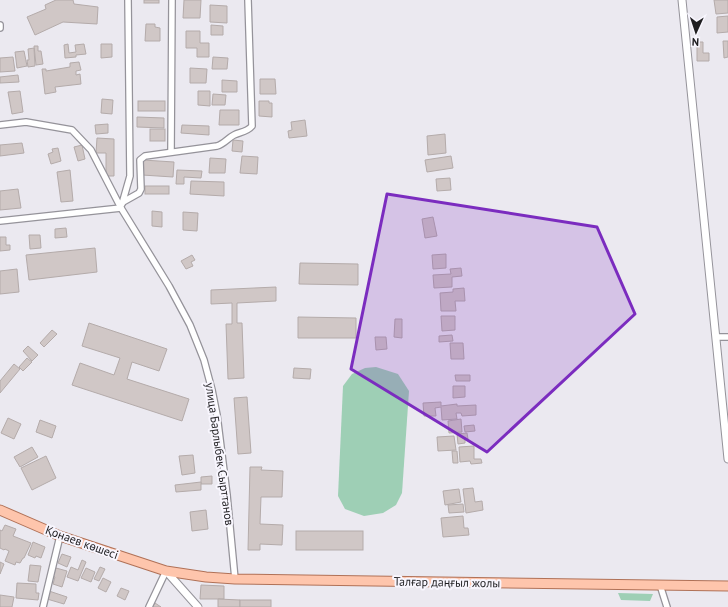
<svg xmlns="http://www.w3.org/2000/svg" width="728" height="607" font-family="'PT Sans',sans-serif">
<rect width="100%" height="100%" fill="#ebe9f0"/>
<g fill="#9ecfb5">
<path d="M376,367L398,374L409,391L402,493L396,505L383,513L364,516L345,509L338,496L343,386L352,374L365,368Z"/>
<path d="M618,593L653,594L650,601L621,600Z"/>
</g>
<g fill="#d0c7c6" stroke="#b4abaa">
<path d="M56,0H73L74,4L98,7L97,24L63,22L35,35L27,17L46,9L45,5Z"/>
<rect x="144" y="0" width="15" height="3"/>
<path d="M184,0H201L200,18H183Z"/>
<path d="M714,0H728V13L716,14Z"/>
<path d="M210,5L227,6V23L210,22Z"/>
<path d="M728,16V32L717,33V17Z"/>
<path d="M146,24H155V27L160,28V41H145Z"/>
<path d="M211,25L223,26V35H211Z"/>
<path d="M186,31H200V43H209V57H197V48H186Z"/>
<path d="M723,41H728V57L724,58Z"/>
<path d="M697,42H703V53H709V61H697Z"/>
<path d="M68,44L69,53L76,52L75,45L84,44L86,54L76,55V57L65,58L64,45Z"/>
<path d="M101,44H112V57L101,58Z"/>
<path d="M34,46H38V51H41L43,64L36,65Z"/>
<path d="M34,48L35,66L28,67L27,60H29L28,49Z"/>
<path d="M24,51L27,66L17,68L15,52Z"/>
<path d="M13,57L15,71L0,72V58Z"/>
<path d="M213,57L228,58L227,69H212Z"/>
<path d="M79,62L81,70L76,71V75L80,74L81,84L55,87L56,92L45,94L42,69H46V71L70,67V63Z"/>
<path d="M190,68L207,69L206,83H190Z"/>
<path d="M18,75L19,82L0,83V77Z"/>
<path d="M260,79H275L276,94H260Z"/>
<path d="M222,80L237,81V92H222Z"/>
<path d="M20,91L23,112L12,114L8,92Z"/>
<path d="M198,91H210V106L198,105Z"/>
<path d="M213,94L226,95L225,105H212Z"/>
<path d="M102,99L113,100L112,114L101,113Z"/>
<rect x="138" y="101" width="27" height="10"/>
<path d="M259,101H269V103H272V117L259,116Z"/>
<path d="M220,110H239V125H219Z"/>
<path d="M137,117L164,118V128L137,127Z"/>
<path d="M305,120L307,136L289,138L288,131L292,130L291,122Z"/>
<path d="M108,124V133L96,134L95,125Z"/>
<path d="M182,125L209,126V135L181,133Z"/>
<rect x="150" y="129" width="15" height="12"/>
<path d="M445,134L446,153L428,155L427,136Z"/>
<path d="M97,138L114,139V176H106V153H96Z"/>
<path d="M233,140L243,141L242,152L232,151Z"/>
<path d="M22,143L24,153L0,156V145Z"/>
<path d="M82,145L85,159L78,161L74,147Z"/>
<path d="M58,148L61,161L51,164L48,154L53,152L52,149Z"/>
<path d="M242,156L258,157L257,174L240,173Z"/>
<path d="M451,156L453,168L427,172L425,160Z"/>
<path d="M210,158L226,159L225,173H209Z"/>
<path d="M143,160L174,162L173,177L142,175Z"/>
<path d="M70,170L73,201L61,202L57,172Z"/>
<path d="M177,170L202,171L201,178L184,177V184H176Z"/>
<path d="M450,178L451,190L437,191L436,179Z"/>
<path d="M191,181L224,182V196L190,194Z"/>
<rect x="145" y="186" width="24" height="8"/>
<path d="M18,189L21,208L0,210V191Z"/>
<path d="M152,211L162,212V227L152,226Z"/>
<path d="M183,212L198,213L197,231L183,230Z"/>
<path d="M433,217L437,236L425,238L422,219Z"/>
<path d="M66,228L67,237L55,238V229Z"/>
<path d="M29,235H40L41,248L30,249Z"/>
<path d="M0,237H6V245H10V250L0,251Z"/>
<path d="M95,248L97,272L29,280L26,255Z"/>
<path d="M446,254V268L433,269L432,255Z"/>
<path d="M192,255L195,260L191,262L193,266L186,269L181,261Z"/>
<path d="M300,263L358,264V285L299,284Z"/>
<path d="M461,268L462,276L452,277V287L434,288L433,275L451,274L450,269Z"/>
<path d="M17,269L19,292L0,294V271Z"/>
<path d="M276,287V301L237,303V323H242L244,378L228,379L226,324H232V303L211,304V290Z"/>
<path d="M464,288L465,301H455L456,311H441L440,293L453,292V289Z"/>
<path d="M441,316H455V330L442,331Z"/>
<path d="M298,317L356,318V338H298Z"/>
<path d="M395,319H402V338L394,337Z"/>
<path d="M89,323L167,349L159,371L132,362L127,379L189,399L182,421L72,385L80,363L114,375L120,358L82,346Z"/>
<path d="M52,330L57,334L44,347L40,343Z"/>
<path d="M452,335L453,341L439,342V336Z"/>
<path d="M375,337H386L387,349L376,350Z"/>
<path d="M450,343H463L464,359H451Z"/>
<path d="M28,346L38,355L32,361L23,351Z"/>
<path d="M27,358L32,362L23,371L19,367Z"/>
<path d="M14,364L20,369L0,393V381Z"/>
<path d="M294,368L311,369L310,379L293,378Z"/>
<path d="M455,375H470V381H456Z"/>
<path d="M453,386H465V397L453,398Z"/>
<path d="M247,397L251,453L238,454L234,398Z"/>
<path d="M441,402V406L457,404V406L476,405V415L462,416L461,413H456L457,419L442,420L441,407L435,408L436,416H424L423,403Z"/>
<path d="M8,418L21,424L14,439L1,433Z"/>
<path d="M461,419L462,432L449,433L448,421Z"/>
<path d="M40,420L56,426L52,438L36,432Z"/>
<path d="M474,425L475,431L465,432L464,426Z"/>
<path d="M467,433L468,439H465V443L458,444L457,434Z"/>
<path d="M454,436L456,450L438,451L437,437Z"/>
<path d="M474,446V459H481L482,463L471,464L470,461L460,462L459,447Z"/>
<path d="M32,447L38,457L20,467L14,457Z"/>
<path d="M452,451H457L458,463H453Z"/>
<path d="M193,455L195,473L182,475L179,456Z"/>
<path d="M46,456L56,478L32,490L21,468Z"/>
<path d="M250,467H262L261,470L283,471L282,497H261L260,524L283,525L282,545L260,544V550H248Z"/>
<path d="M212,476V484H201V477Z"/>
<path d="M201,482V490L176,492L175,485Z"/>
<path d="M473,488L475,502L482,501L483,510L466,513L463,489Z"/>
<path d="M459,489L461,502L445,505L443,491Z"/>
<path d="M463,504L464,512L449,513L448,505Z"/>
<path d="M206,510L208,529L192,531L190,512Z"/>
<path d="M463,516L464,528H468L469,535L443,537L441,518Z"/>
<path d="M5,525L16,529L13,536L31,543L24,558H23L20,563L16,562L15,565L5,561L9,551L5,549L4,550L0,548V530L2,531Z"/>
<rect x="296" y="531" width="67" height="19"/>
<path d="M33,542L45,547L41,558L36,556L35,558L28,555Z"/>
<path d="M62,554L71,557L67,567L58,563Z"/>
<path d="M82,560L86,562L78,581L67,577L71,567L78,570Z"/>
<path d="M0,562L4,564L0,574Z"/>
<path d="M30,565L41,566L38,582L28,581Z"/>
<path d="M100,567L105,569L99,581L94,579Z"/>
<path d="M56,568L67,571L62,587L53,584L55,577L53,576Z"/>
<path d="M86,568L95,572L91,582L81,578Z"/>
<path d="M103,578L111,582L106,592L98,588Z"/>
<path d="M17,583L36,584V593H39L38,600L16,598Z"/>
<path d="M201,585L224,586V599H200Z"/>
<path d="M121,588L129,591L125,600L117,596Z"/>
<path d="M49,591L67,597L64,604L47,599Z"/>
<path d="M0,595L14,597L12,607H0Z"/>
<path d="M218,599L240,600V607H218Z"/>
<rect x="240" y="600" width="31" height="7"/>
<path d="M155,603L161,607H152Z"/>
</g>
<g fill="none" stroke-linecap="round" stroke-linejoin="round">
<g stroke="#95939a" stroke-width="8">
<g id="minor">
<path d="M0,25V28"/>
<path d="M0,125L26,122L72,130L91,150L121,208L169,286L190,325L204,360L212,390L217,415L227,495L235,579"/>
<path d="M171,152L172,0"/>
<path d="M123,202L139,193L141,189L140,160L145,156L217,146C224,144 228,138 234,135C240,132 247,132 252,126L248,0"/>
<path d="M122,204L130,176L128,0"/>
<path d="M0,221L121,208"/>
<path d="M716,337H728"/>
<path d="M660,585L667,607"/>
<path d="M43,607L60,536"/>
<path d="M149,607L166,571"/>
</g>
</g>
<g stroke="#95939a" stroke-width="9">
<g id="tertiary">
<path d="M682,0L728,459"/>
<path d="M166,571L198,607"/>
</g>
</g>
<g stroke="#b07157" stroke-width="11">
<path id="primary" d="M0,510L60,536L166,571L206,577L235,579L728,586"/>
</g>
<use href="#minor" stroke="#fff" stroke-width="5.5"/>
<use href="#tertiary" stroke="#fff" stroke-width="7"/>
<use href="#primary" stroke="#fec5ac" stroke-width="9"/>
</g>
<path fill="#7b2cbf" fill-opacity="0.2" stroke="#7b2cbf" stroke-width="3" stroke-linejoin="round" d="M387,194L597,227L635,314L487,452L351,369Z"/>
<g text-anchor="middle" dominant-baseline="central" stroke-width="4" stroke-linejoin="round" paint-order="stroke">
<g font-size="12" fill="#1f1e21" stroke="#f8f6fe">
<text transform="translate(220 454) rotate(82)">улица Барлыбек Сырттанов</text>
<text transform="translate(82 542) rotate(20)">Қонаев көшесі</text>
<text transform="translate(447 582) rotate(1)">Талғар даңғыл жолы</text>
</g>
</g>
<g transform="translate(696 32) rotate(183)" stroke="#f8f6fe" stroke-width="3" paint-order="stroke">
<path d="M0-3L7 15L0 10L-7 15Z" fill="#1f1e21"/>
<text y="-6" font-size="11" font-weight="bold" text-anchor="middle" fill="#1f1e21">N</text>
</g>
</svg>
